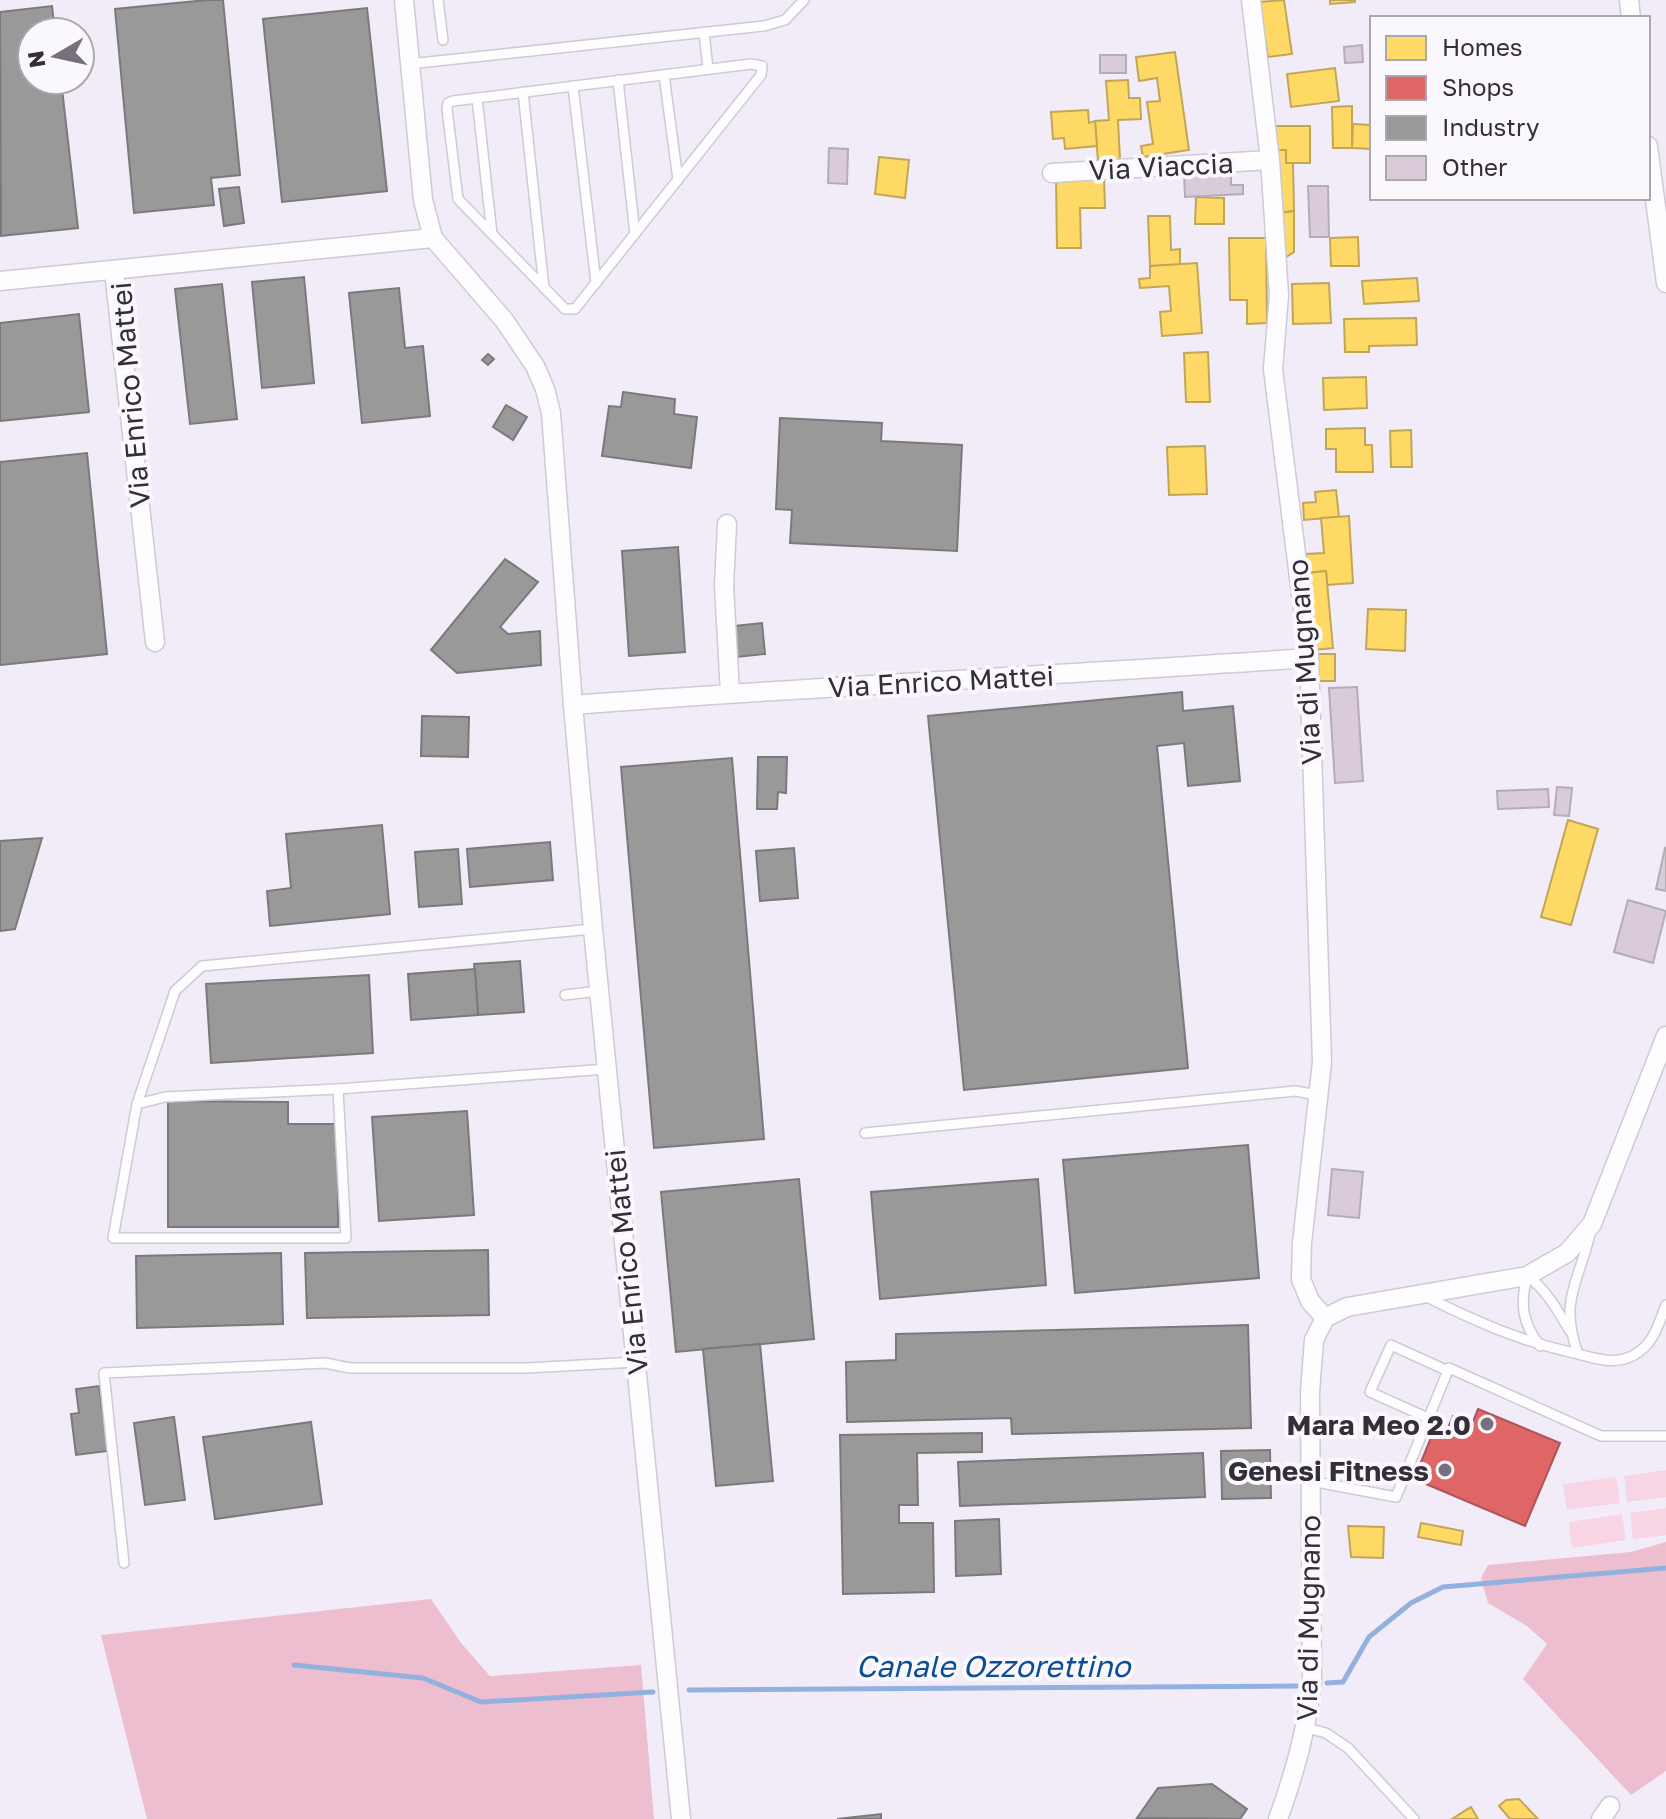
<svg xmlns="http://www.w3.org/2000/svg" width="1666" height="1819" font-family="'Golos Text',sans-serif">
<rect width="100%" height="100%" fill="#f2ecf9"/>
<g fill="#f7d5e4">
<path d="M1666,1470V1497L1627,1502L1624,1476Z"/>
<path d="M1616,1477L1620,1503L1567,1510L1563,1484Z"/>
<path d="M1666,1508V1535L1633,1539L1630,1513Z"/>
<path d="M1622,1514L1626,1540L1572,1548L1569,1522Z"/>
</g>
<g fill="#edbdd0">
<path d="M1666,1542V1771L1631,1795L1523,1679L1547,1644L1527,1626L1488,1603L1481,1578L1488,1565L1631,1552Z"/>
<path d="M431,1599L461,1643L490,1676L641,1665L654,1819H147L101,1635Z"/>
</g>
<g fill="#ffd966" stroke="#c2a658" stroke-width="2">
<path d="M1284,0L1292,54L1268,57L1259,2Z"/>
<path d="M1330,0H1355V2L1330,4Z"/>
<path d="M1175,52L1189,150L1143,157L1141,146L1153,144L1147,102L1160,101L1157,78L1139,81L1136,57Z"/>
<path d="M1335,68L1339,101L1291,107L1287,74Z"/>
<path d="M1128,80L1129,98H1140L1141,119L1118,120L1120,160L1098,162L1095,121L1109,120L1106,81Z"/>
<path d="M1352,106V148H1333L1332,107Z"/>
<path d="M1088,110L1089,123L1095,121L1097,146L1065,149L1064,138L1053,139L1051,112Z"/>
<path d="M1353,124L1372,125V149L1352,148Z"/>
<path d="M1275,126H1310V163H1286V150H1275Z"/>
<path d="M1275,150H1286V163H1293L1294,211L1278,213Z"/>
<path d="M879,157L909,160L905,198L875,194Z"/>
<path d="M1104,178L1105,208H1080L1081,248H1057L1056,179Z"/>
<path d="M1196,197L1224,198V224H1195Z"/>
<path d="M1294,211V252L1283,259L1278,213Z"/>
<path d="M1148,216H1170L1171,250L1180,249V265L1150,266Z"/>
<path d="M1358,237L1359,266H1331L1330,238Z"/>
<path d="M1229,238H1266L1267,323L1247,324V300H1230Z"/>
<path d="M1197,263L1202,333L1162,336L1160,312L1171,311L1169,286L1140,288L1139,279L1150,278V266Z"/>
<path d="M1417,278L1419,301L1364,304L1362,281Z"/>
<path d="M1329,283L1331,323L1293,324L1292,284Z"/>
<path d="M1416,318L1417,345L1369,346V352H1345L1344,319Z"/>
<path d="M1208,352L1210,402H1186L1184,353Z"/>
<path d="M1366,377L1367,408L1324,410L1323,378Z"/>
<path d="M1365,428V445H1372L1373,472H1336V449H1326V429Z"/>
<path d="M1411,430L1412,467H1391L1390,431Z"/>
<path d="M1205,446L1207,494L1169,495L1167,447Z"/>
<path d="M1336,490L1339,517L1304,520L1303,503L1316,502L1315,492Z"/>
<path d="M1349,516L1353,583L1327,585L1326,571L1307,573L1306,554L1324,553L1321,518Z"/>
<path d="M1326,571L1333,648L1314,650L1307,573Z"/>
<path d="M1368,609L1406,610L1405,651L1366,649Z"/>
<rect x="1314" y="654" width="21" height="27"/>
<path d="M1568,820L1598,829L1571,925L1541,917Z"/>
<path d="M1421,1523L1463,1531L1461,1545L1418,1537Z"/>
<path d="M1348,1526L1384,1527L1383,1558L1351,1557Z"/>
<path d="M1519,1799L1538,1819H1510L1499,1806L1506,1800Z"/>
<path d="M1471,1807L1478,1819H1452Z"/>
</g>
<path fill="#e06666" stroke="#ac5558" stroke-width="2" d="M1478,1409L1560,1443L1525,1526L1414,1479L1437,1423L1448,1428L1453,1416L1472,1424Z"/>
<g fill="#999" stroke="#7a797c" stroke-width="2">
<path d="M207,0H223L240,175L211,178L214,205L134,213L115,9Z"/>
<path d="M52,6L55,32H32V80H61L78,228L1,236L0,12Z"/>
<path d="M367,8L387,191L282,202L263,19Z"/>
<path d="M239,187L244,223L224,226L219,189Z"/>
<path d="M304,277L314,383L262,388L252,282Z"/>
<path d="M222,284L237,419L190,424L175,289Z"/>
<path d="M399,288L405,348L423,346L430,416L362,423L349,293Z"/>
<path d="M79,314L89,412L0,421V323Z"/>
<path d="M488,354L494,359L488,365L482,360Z"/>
<path d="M623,392L675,399L674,414L697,417L691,468L602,456L609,406L621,407Z"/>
<path d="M506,405L527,417L513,440L493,427Z"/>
<path d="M780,418L882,423L881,441L962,445L957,551L790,543L792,510L776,509Z"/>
<path d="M87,453L107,654L0,665V462Z"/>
<path d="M678,547L685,652L629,656L622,551Z"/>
<path d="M505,559L538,582L500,627L508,634L540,631L541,665L457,673L431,650Z"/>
<path d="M762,623L765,654L737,657L735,626Z"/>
<path d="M1182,692L1183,711L1233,706L1240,781L1188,786L1184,743L1157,746L1188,1068L964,1090L928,716Z"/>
<path d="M422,716L469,717L468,757L421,756Z"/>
<path d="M758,757H787L786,793L778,792L777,809H757Z"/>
<path d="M732,758L764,1139L654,1148L621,767Z"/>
<path d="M382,825L390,914L270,926L267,891L291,888L286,834Z"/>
<path d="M42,838L15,929L0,931V841Z"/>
<path d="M550,842L553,880L470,887L467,849Z"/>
<path d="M794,848L798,898L760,901L756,851Z"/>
<path d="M458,849L462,904L419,907L415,852Z"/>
<path d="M520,961L524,1012L478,1015L474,964Z"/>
<path d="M475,969L478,1015L411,1020L408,974Z"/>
<path d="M369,975L373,1053L211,1063L206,984Z"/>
<path d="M168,1101L288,1102V1124H338V1227H168Z"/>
<path d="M467,1111L474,1215L379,1221L372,1117Z"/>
<path d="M1248,1145L1259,1278L1075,1293L1063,1160Z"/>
<path d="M799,1179L814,1339L676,1352L661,1192Z"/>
<path d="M1038,1179L1046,1285L880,1299L871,1192Z"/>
<path d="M488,1250L489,1315L307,1318L305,1253Z"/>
<path d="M281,1253L283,1324L137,1328L136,1256Z"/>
<path d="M1248,1325L1251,1428L1012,1434L1011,1418L847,1422L846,1362L896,1360V1334Z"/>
<path d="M760,1344L773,1481L716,1486L703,1349Z"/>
<path d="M99,1386L108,1451L76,1455L71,1414L79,1413L76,1389Z"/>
<path d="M174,1417L185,1500L145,1505L134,1423Z"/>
<path d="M311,1422L322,1504L215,1519L203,1437Z"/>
<path d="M982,1433V1452L917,1453L918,1505H899V1523H933L934,1592L843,1594L840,1435Z"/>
<path d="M1270,1450L1271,1498L1222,1499L1221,1451Z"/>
<path d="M1203,1453L1205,1497L960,1506L958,1462Z"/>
<path d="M999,1519L1001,1574L956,1576L955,1521Z"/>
<path d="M1212,1784L1247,1809L1240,1819L1137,1818L1158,1788Z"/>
<path d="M881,1814V1819H837Z"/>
</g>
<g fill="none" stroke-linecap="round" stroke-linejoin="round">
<g stroke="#92b1de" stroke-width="5">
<path d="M294,1665L423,1678L481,1702L653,1692"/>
<path d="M1327,1683L1343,1682L1369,1637L1411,1603L1443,1587L1666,1568"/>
<path d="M689,1690L1297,1686"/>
</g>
</g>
<g fill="#dacbdb" stroke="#b4adb6" stroke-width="2">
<path d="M1362,45L1363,62L1345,63L1344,47Z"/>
<rect x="1100" y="55" width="26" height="18"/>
<path d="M829,148L848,149L847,184L828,183Z"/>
<path d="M1231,170V185H1243V194L1185,197L1184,172Z"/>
<path d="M1308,186H1328L1329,237H1310Z"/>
<path d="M1357,687L1363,781L1335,783L1329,688Z"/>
<path d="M1557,787L1572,788L1569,816L1554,815Z"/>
<path d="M1548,789L1549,807L1498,809L1497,791Z"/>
<path d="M1665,848L1666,849V891L1656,889Z"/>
<path d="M1628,900L1666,911L1653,963L1614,952Z"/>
<path d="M1332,1169L1363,1172L1359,1218L1328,1215Z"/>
</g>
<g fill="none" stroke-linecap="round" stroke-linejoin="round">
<g stroke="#cfcad4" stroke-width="12">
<g id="service">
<path d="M438,0L443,40"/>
<path d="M704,32L708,69"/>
<path d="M409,64L764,26L785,20L804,0"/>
<path d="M751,64L762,66L761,75L575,309H565L458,199L447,109L448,103L453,101Z"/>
<path d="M664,75L678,180"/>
<path d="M618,80L635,234"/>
<path d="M573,86L596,283"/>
<path d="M523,92L544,288"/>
<path d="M477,98L492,234"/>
<path d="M565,995L599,991"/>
<path d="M338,1089L607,1069"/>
<path d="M137,1104L165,1097L338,1089L346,1238H113L137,1104L175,991L202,966L593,929"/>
<path d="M865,1133L1295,1091L1318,1095"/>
<path d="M1425,1296C1474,1321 1520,1341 1574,1353C1594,1358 1614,1366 1634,1355C1654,1344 1658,1325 1666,1305"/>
<path d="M1540,1346C1522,1322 1520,1305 1527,1276C1547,1290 1557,1310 1570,1331"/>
<path d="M1578,1354C1559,1301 1578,1284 1590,1234"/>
<path d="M1428,1418L1370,1392L1391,1345L1448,1371"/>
<path d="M1311,1481L1396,1497L1449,1368L1601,1436H1666"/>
<path d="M124,1563L104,1373L325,1363L350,1368H527L636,1362"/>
<path d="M1307,1728L1326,1733L1348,1748L1414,1819"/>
</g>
</g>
<g stroke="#cfcad4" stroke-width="21">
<g id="minor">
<path d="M404,0L423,200L433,238L504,320L535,366L545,389L551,413L573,705L593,929L681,1819"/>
<path d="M1251,0L1270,160L1279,295L1273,369L1309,658L1322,1062L1302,1243L1301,1279L1310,1301L1325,1318"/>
<path d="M1629,0L1631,18"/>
<path d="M1648,146L1666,283"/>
<path d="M1052,173L1270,160"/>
<path d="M114,271L155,642"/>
<path d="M0,281L433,238"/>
<path d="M727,524L724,586L730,693"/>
<path d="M573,705C818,686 1064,675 1309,658"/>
<path d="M1278,1819C1295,1772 1306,1732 1312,1682L1310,1392L1314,1340L1325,1318L1347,1307L1527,1276L1567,1253L1592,1224L1666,1036"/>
<path d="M1601,1819L1610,1806"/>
</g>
</g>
<use href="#service" stroke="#fdfcfe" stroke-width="9"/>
<use href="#minor" stroke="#fdfcfe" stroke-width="18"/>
</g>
<g fill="#76707c" stroke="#faf8fd" stroke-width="3">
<circle cx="1487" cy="1424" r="8"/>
<circle cx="1445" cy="1470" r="8"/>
</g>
<g text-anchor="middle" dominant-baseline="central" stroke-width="8" stroke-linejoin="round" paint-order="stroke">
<g font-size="28" fill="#332e38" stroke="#faf8fd">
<text transform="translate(1161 166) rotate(-3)">Via Viaccia</text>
<text transform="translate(130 395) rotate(-95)">Via Enrico Mattei</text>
<text transform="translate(1304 662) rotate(-94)">Via di Mugnano</text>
<text transform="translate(941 681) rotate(-3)">Via Enrico Mattei</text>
<text transform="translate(626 1262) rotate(-96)">Via Enrico Mattei</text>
<text transform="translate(1308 1618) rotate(-89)">Via di Mugnano</text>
</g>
<g font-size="28" font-weight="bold" fill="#332e38" stroke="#faf8fd" text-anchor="end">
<text x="1471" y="1424">Mara Meo 2.0</text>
<text x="1429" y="1470">Genesi Fitness</text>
</g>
<g font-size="30" font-style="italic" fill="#0b4e95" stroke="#faf8fd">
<text x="993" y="1666">Canale Ozzorettino</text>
</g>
</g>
<rect x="1370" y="16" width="280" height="184" fill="#faf8fd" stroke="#aaa7ae" stroke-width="2"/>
<rect x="1386" y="36" width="40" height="24" fill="#ffd966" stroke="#aaa7ae" stroke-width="2"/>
<text x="1442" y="56" font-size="24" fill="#332e38">Homes</text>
<rect x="1386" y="76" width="40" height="24" fill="#e06666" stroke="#aaa7ae" stroke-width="2"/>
<text x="1442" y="96" font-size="24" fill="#332e38">Shops</text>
<rect x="1386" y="116" width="40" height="24" fill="#999999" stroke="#aaa7ae" stroke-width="2"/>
<text x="1442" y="136" font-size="24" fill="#332e38">Industry</text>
<rect x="1386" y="156" width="40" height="24" fill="#dacbdb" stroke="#aaa7ae" stroke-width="2"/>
<text x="1442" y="176" font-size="24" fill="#332e38">Other</text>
<g transform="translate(56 56) rotate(261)"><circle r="38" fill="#faf8fd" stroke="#aaa7ae" stroke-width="2"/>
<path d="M0-6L14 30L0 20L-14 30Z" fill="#76707c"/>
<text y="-12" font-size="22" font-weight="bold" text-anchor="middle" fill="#332e38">N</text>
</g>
</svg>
